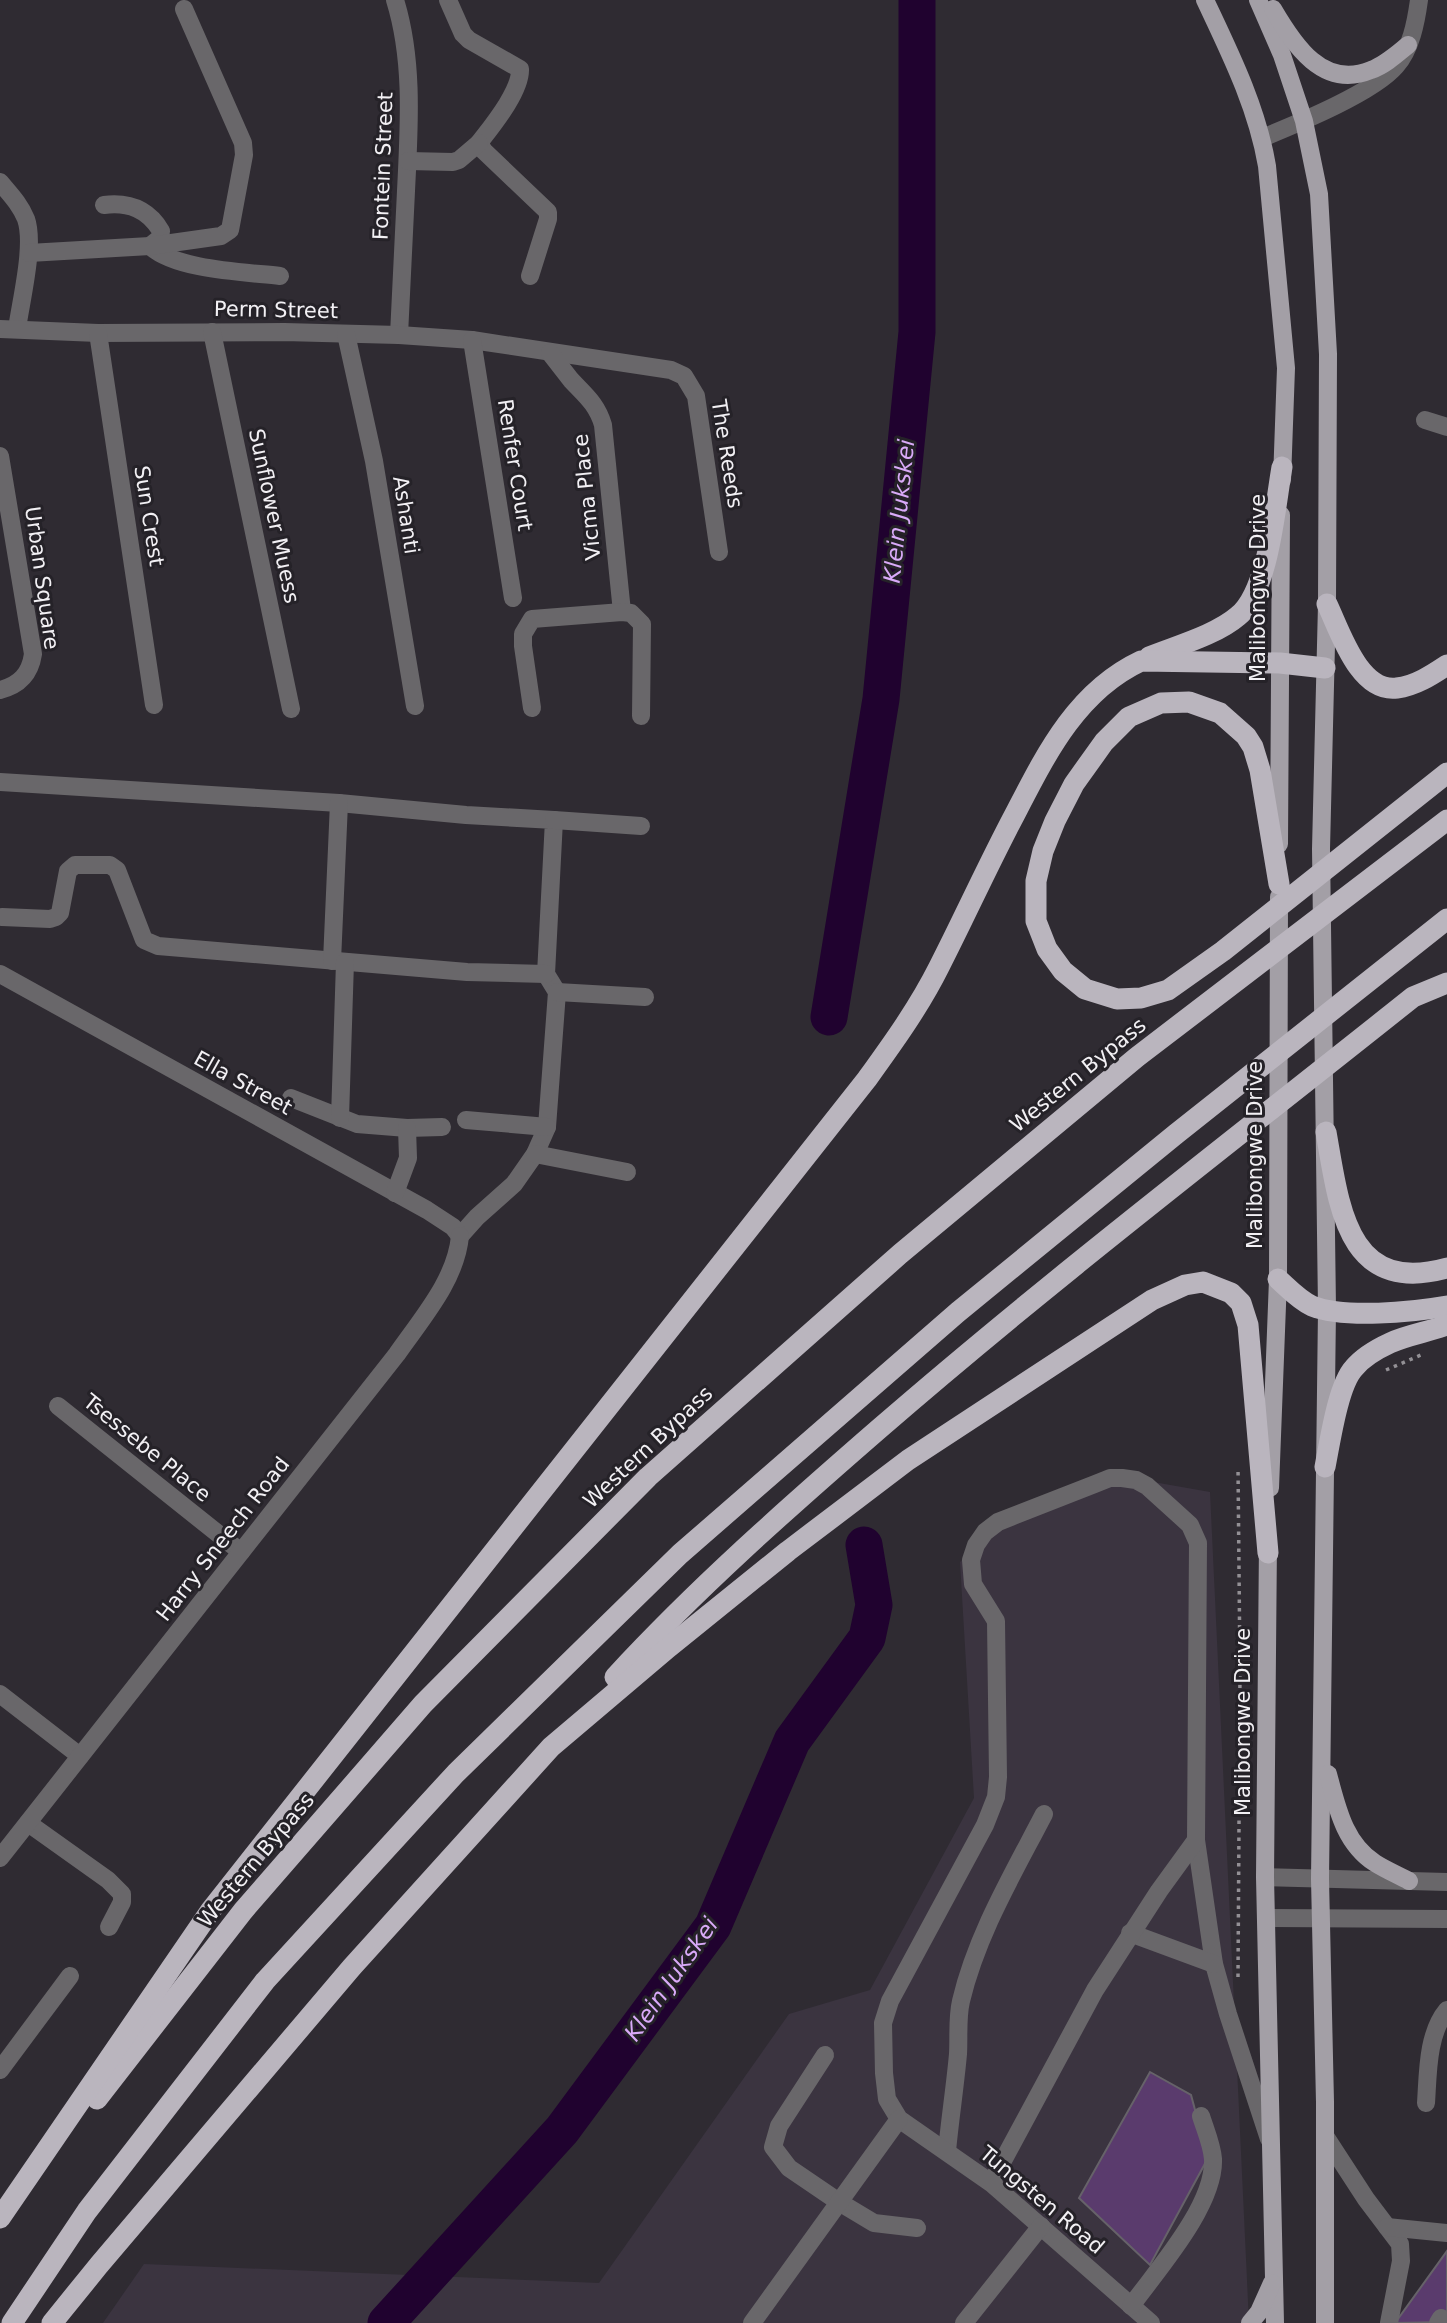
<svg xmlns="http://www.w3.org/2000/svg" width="1447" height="2323" font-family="'DejaVu Sans',sans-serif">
<rect width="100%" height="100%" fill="#2f2b32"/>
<path fill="#3b3440" d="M1125,1477L1210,1492L1249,2323H103L144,2264L599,2283L789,2014L870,1990L974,1798L960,1562L994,1531Z"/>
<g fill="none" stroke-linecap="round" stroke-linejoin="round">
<g stroke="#20022f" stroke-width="37">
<path d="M829,1017L881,699L917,332V0"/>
<path d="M386,2323L562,2130L713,1926L792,1741L867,1638L874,1605L864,1545"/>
</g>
</g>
<g fill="#5a3b6d" stroke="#666269" stroke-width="2">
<path d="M1150,2072L1191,2095L1208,2158L1150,2265L1079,2198Z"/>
<path d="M1447,2251V2322L1395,2323Z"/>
</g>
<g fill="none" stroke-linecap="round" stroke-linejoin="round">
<g stroke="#939095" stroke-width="3.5" stroke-dasharray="3.5 5" stroke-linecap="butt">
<path d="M1386,1370L1421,1355"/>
<path d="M1238,1977L1240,1672L1238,1467"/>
</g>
<g stroke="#69676a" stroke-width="18">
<path d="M395,0C414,61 409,128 406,191C404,239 401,287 399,335"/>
<path d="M448,0L463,34L469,40L520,69C521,91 492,126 479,143L484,151L548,212V219L530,276"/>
<path d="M1262,138C1296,124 1373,93 1396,66C1411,49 1416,22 1419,0"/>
<path d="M408,161L453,162L459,160L479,143"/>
<path d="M0,182C10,194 20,204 26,219C35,245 21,300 17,329"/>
<path d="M104,205C129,202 148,209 161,231L160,238L150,246C175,270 245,272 280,276"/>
<path d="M29,253L150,246L221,236L230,230L244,155L243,143L184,9"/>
<path d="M0,329L98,333L284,332L399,335L472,340L671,370L684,376L696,396L719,552"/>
<path d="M212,332L291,709"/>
<path d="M98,333L154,705"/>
<path d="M346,334L374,461L415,706"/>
<path d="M472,340L513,598"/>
<path d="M550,353C557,362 564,371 571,380C585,395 597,404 603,425L622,612"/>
<path d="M1425,420L1447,427"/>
<path d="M0,456L33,654C30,674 20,685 0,690"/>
<path d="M532,708L523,646V634L532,619L622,612L631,613L642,624L641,716"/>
<path d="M0,782L339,803L466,815L554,820L546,974L557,992L547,1127L535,1154L514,1184L477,1217L460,1236"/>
<path d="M554,820L641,826"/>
<path d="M2,917L50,919L56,917L60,913L68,871L75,865H110L117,870L144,940L158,946L467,972L546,974"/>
<path d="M332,961L339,803"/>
<path d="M0,974L427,1210L453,1227L460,1236"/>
<path d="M557,992L645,997"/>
<path d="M291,1098L357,1124L407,1128L442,1127"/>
<path d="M340,1118L345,962"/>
<path d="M466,1120L547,1127"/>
<path d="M535,1154L627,1172"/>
<path d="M395,1193L408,1158L407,1128"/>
<path d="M58,1406L241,1552"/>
<path d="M0,1694L80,1756"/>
<path d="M28,1823L108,1880L122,1894V1902L109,1927"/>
<path d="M1196,1840L1214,1964L1228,2014L1269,2139"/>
<path d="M0,1858L397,1354C422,1318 456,1280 460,1236"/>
<path d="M1265,1877L1447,1882"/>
<path d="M1266,1918L1447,1919"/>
<path d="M1130,1933L1214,1964"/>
<path d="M825,2055L779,2126L773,2147L789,2168L839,2202L874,2223L917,2228"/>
<path d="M0,2070L70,1976"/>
<path d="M1426,2103C1428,2074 1427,2034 1447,2010"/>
<path d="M1325,2136L1366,2199L1400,2244L1401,2261L1389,2323"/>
<path d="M947,2151C950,2119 955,2087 958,2054C959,2037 957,2018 961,2001C977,1934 1013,1874 1044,1814"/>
<path d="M991,2183L1095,1990L1159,1891L1196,1840L1198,1543L1190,1525L1147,1486L1136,1480L1122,1478H1110L1095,1484L998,1522L985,1532L976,1545L971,1560L973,1584L996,1621L998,1777L996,1797L985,1825L890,2001L883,2023L884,2073L887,2099L899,2119L991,2183L1151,2323"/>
<path d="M1387,2227L1447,2233"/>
<path d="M1131,2306C1158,2269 1215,2205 1213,2159C1212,2145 1205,2129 1201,2116"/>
<path d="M752,2323L899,2119"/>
<path d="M964,2323L1041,2226"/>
<path d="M1438,2323L1441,2318"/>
</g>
<g stroke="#a39fa6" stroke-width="18">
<path d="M1205,0C1230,53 1257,107 1267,166L1286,368L1282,480"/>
<path d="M1258,0L1282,55L1304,121L1319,194L1328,354L1327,604L1321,849L1327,1309L1320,1879L1325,2102V2323"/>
<path d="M1273,9C1294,45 1323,90 1371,70C1385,65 1397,54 1408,45"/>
<path d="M1279,844L1281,515"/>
<path d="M1270,1488L1278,1279L1279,897"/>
<path d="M1268,1541L1265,1877L1275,2323"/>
<path d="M1328,1774C1337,1807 1344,1843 1375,1863C1386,1870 1398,1875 1409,1881"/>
<path d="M1250,2323L1259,2312L1272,2283"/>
</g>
<g stroke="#bab5be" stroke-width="21">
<path d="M1327,604C1340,631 1359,693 1397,688C1415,686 1432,675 1447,665"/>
<path d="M1149,657C1176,646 1216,635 1238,616C1269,591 1275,506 1282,467"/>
<path d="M1279,884L1260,770L1253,747L1246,736L1220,713L1189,702L1161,703L1129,717L1104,742L1074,784L1055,821L1043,851L1036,881V921L1047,949L1063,971L1085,989L1117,999L1141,998L1168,990L1223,951L1447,773"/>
<path d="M1326,1132C1339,1205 1346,1296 1447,1268"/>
<path d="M1278,1279C1288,1288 1299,1300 1312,1306C1345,1319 1412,1312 1447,1306"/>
<path d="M1325,1467C1330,1442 1338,1385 1354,1368C1363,1357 1377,1349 1390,1343C1407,1335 1428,1332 1447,1325"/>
<path d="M615,1677C697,1588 789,1507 880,1428C1053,1278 1235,1139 1413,997L1447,983"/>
<path d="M97,2099L243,1911L423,1704L648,1477L900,1254L1137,1057L1447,820"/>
<path d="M0,2218L211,1910L867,1079C893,1043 919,1007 939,967C965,916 988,865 1015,814C1046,754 1077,691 1141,661L1280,663L1325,668"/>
<path d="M12,2323L87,2211L265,1981L456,1773L680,1554L958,1312L1176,1134L1447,919"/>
<path d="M52,2323L99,2265L352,1967L551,1747L669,1647L788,1551L908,1460L1152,1300L1185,1285L1203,1282L1231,1293L1241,1303L1248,1325L1268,1553"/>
</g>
</g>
<g text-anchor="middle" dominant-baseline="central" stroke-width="6" stroke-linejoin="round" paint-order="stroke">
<g font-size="21" fill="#f2f0f4" stroke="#252228">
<text transform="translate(383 166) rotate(-88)">Fontein Street</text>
<text transform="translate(276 310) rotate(1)">Perm Street</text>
<text transform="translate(727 454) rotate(81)">The Reeds</text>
<text transform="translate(515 465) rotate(81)">Renfer Court</text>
<text transform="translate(587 497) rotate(-96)">Vicma Place</text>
<text transform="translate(406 515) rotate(81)">Ashanti</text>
<text transform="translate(149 516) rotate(81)">Sun Crest</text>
<text transform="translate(274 516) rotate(78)">Sunflower Muess</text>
<text transform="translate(42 578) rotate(82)">Urban Square</text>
<text transform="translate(1258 588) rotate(-90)">Malibongwe Drive</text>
<text transform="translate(1078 1075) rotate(-39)">Western Bypass</text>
<text transform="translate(243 1083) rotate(29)">Ella Street</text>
<text transform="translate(1255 1155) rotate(-90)">Malibongwe Drive</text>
<text transform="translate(648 1447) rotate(-43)">Western Bypass</text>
<text transform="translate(147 1448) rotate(39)">Tsessebe Place</text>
<text transform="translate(223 1539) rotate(-52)">Harry Sneech Road</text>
<text transform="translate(1243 1722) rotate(-90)">Malibongwe Drive</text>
<text transform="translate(256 1860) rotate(-50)">Western Bypass</text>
<text transform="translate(1042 2200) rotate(40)">Tungsten Road</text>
</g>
<g font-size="23" font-style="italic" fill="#d9aaf8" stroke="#252228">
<text transform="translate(899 511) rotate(-84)">Klein Jukskei</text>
<text transform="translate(671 1979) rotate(-55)">Klein Jukskei</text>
</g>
</g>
</svg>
